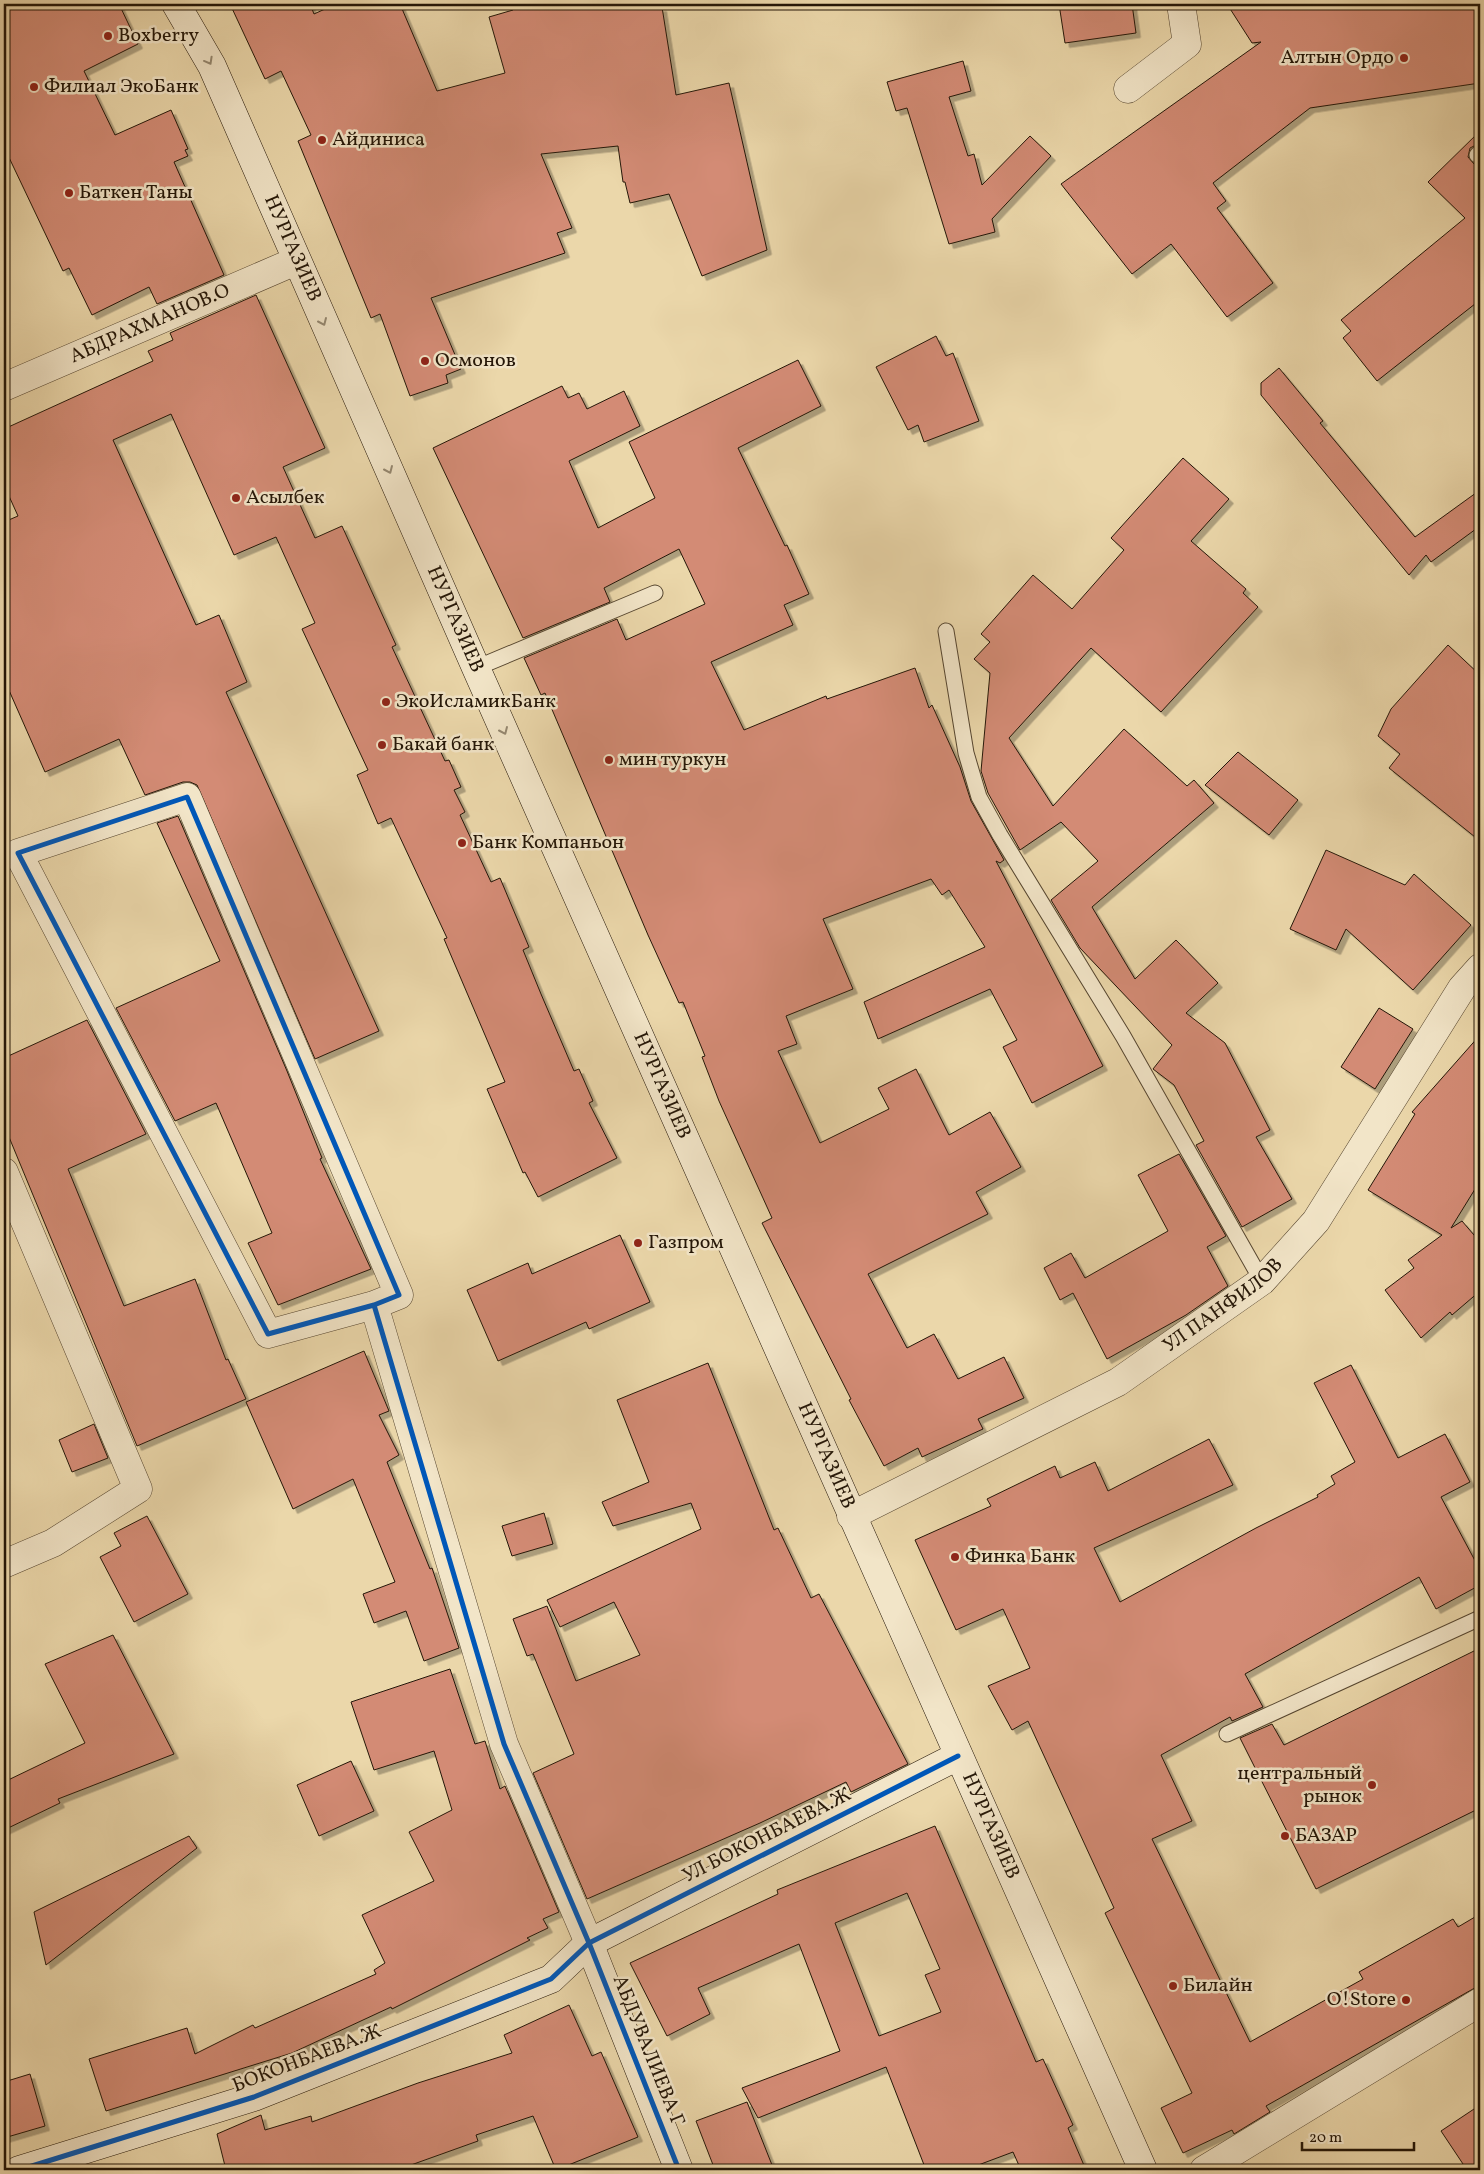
<svg xmlns="http://www.w3.org/2000/svg" width="1484" height="2174" font-family="Vollkorn,serif">
<defs>
<filter id="shadow"><feDropShadow dx="4.5" dy="4.5" stdDeviation="0" flood-color="#0004"/></filter>
</defs>
<rect width="100%" height="100%" fill="#ebd7aa"/>
<filter id="stains"><feTurbulence type="fractalNoise" baseFrequency=".004" numOctaves="4"/><feColorMatrix values="0 0 0 0 .2 0 0 0 0 .09 0 0 0 0 .02 0 0 0 .5 -.17"/></filter>
<radialGradient id="worn" r=".72"><stop offset=".6" stop-color="#630" stop-opacity="0"/><stop offset="1" stop-color="#630" stop-opacity=".3"/></radialGradient>
<g fill="#d38b74" stroke="#241607" fill-rule="evenodd" filter="url(#shadow)">
<path d="M4,4H119L138,44L84,71L115,135L171,110L188,149L185,150L188,156L174,162L224,275L157,304L149,287L92,315L69,268L63,271L4,147Z"/>
<path d="M230,4H310L314,14L336,4H400L437,91L505,73L489,17L513,10V4H652V8L662,7L676,95L729,83L767,250L702,276L669,194L630,203L625,182H623L618,146L541,154L572,228L557,233L565,253L431,298L461,369L446,375L448,383L410,396L380,314L371,318L298,141L311,135L281,71L265,79Z"/>
<path d="M1059,4H1132L1136,33L1065,43Z"/>
<path d="M1227,4H1300L1303,8L1336,4H1480V83L1310,108L1213,183L1226,201L1217,208L1273,283L1227,317L1171,244L1132,274L1061,184L1261,42L1252,43Z"/>
<path d="M963,61L971,91L949,97L968,156L974,154L982,185L1030,136L1051,156L992,219L995,232L949,244L907,108L896,111L887,82Z"/>
<path d="M1480,131V143L1470,148L1468,157L1474,164H1480V300L1377,381L1343,338L1351,331L1341,320L1465,218L1428,182Z"/>
<path d="M256,295L325,448L283,467L315,538L342,526L396,645L392,647L445,761L449,760L461,787L454,790L465,812L460,815L491,882L500,878L529,947L523,950L541,994L574,1071L579,1069L593,1101L589,1103L617,1158L538,1197L525,1172L523,1173L487,1089L505,1082L444,939L447,938L391,818L378,824L357,775L368,770L302,629L315,623L276,537L234,555L171,414L113,440L196,625L219,615L247,682L226,692L379,1031L315,1059L197,785L190,782H183L145,795L119,739L45,772L4,679V522L18,516L4,485V429L153,361L148,351L173,340L170,333Z"/>
<path d="M936,336L946,356L953,353L979,421L924,442L918,425L908,430L876,367Z"/>
<path d="M798,360L821,406L738,448L785,546L787,545L809,594L784,605L793,625L711,662L744,730L826,696L827,699L915,668L929,708L932,705L960,767L971,801L1004,860L1000,863L996,861L1103,1066L1032,1103L1003,1047L1017,1040L990,989L878,1039L864,1002L985,947L949,890L942,895L931,879L823,919L853,989L786,1016L797,1044L778,1051L820,1143L889,1109L878,1088L916,1069L949,1135L990,1112L1021,1167L976,1192L988,1214L868,1274L907,1348L934,1334L958,1379L1004,1357L1024,1398L978,1419L983,1429L922,1457L918,1448L884,1466L849,1400L851,1399L762,1223L772,1218L719,1101L702,1057L705,1056L683,1002L679,1003L648,935L545,693L541,695L524,658L617,619L626,640L705,604L679,549L604,588L610,602L523,638L433,448L562,386L568,398L579,393L587,409L624,391L640,426L569,461L598,528L655,498L629,442Z"/>
<path d="M1279,368L1323,421L1320,423L1415,537L1480,490V526L1431,562L1426,555L1409,575L1261,395V383Z"/>
<path d="M1183,458L1229,499L1191,541L1246,589L1243,593L1258,607L1161,712L1091,648L1009,738L1053,806L1124,729L1187,786L1194,780L1214,803L1092,907L1135,979L1176,940L1218,983L1186,1013L1225,1043L1270,1130L1256,1137L1292,1199L1242,1227L1196,1145L1204,1141L1174,1085L1153,1069L1172,1045L1080,948L1051,900L1098,861L1061,822L1020,850L988,793L981,771L990,673L974,659L990,642L981,634L1033,575L1072,609L1124,550L1111,538Z"/>
<path d="M1448,645L1480,675V841L1389,768L1400,754L1378,736L1391,709Z"/>
<path d="M1238,752L1298,800L1269,835L1205,785Z"/>
<path d="M178,816L287,1071L322,1158L320,1159L371,1269L278,1305L248,1243L272,1233L216,1103L175,1121L116,1008L220,961L157,823Z"/>
<path d="M1326,850L1405,885L1414,874L1471,925L1413,990L1346,929L1336,950L1290,929Z"/>
<path d="M1379,1008L1413,1029L1375,1089L1341,1067Z"/>
<path d="M87,1020L146,1134L68,1169L124,1306L195,1279L226,1360L228,1359L246,1399L137,1446L4,1125V1058Z"/>
<path d="M1480,1035V1181L1451,1228L1462,1221L1480,1242V1291L1452,1315L1450,1312L1421,1338L1385,1290L1414,1268L1408,1260L1442,1235L1368,1190L1415,1114L1412,1112Z"/>
<path d="M1179,1154L1226,1236L1207,1247L1228,1286L1186,1315L1107,1359L1073,1293L1060,1300L1044,1268L1071,1253L1085,1278L1168,1231L1138,1175Z"/>
<path d="M620,1235L650,1302L589,1329L586,1322L498,1361L467,1290L528,1263L532,1274Z"/>
<path d="M364,1351L389,1411L379,1415L399,1455L387,1462L430,1569L432,1568L459,1648L424,1661L406,1611L374,1623L363,1594L395,1582L353,1479L293,1509L246,1402Z"/>
<path d="M708,1363L774,1530L778,1528L811,1598L819,1594L908,1764L851,1792L846,1782L760,1823L587,1899L533,1773L574,1754L533,1654L527,1656L513,1619L547,1606L576,1681L640,1655L614,1602L560,1627L547,1600L701,1529L691,1503L613,1526L602,1502L649,1482L617,1400Z"/>
<path d="M1351,1365L1398,1458L1445,1434L1470,1482L1441,1497L1480,1570V1585L1436,1609L1419,1577L1245,1674L1263,1707L1232,1721L1230,1717L1161,1755L1192,1821L1152,1839L1250,2042L1363,1979L1359,1972L1453,1919L1458,1927L1480,1914V1985L1266,2106L1270,2112L1234,2134L1232,2130L1183,2153L1161,2108L1192,2093L1105,1913L1114,1908L1028,1721L1012,1730L988,1686L1030,1668L1003,1609L956,1630L915,1540L991,1506L987,1499L1055,1466L1060,1478L1095,1462L1108,1491L1209,1439L1233,1485L1094,1548L1120,1602L1256,1528L1318,1497L1317,1495L1335,1484L1331,1476L1355,1462L1314,1383Z"/>
<path d="M94,1424L108,1458L72,1472L59,1440Z"/>
<path d="M544,1513L553,1544L512,1556L502,1526Z"/>
<path d="M147,1516L188,1594L134,1622L100,1557L121,1546L114,1533Z"/>
<path d="M113,1635L174,1754L58,1799L60,1803L4,1830V1782L85,1743L45,1664Z"/>
<path d="M1480,1648V1808L1316,1889L1240,1738L1272,1724L1284,1745Z"/>
<path d="M450,1669L475,1744L485,1741L500,1789L505,1786L559,1912L543,1919L548,1928L527,1938L530,1940L392,2009L391,2007L292,2053L106,2111L89,2059L187,2028L195,2054L253,2025L255,2028L376,1974L374,1970L385,1963L362,1915L434,1881L409,1832L452,1810L434,1751L374,1770L351,1702Z"/>
<path d="M351,1761L374,1811L319,1836L297,1785Z"/>
<path d="M935,1826L1036,2062L1043,2059L1073,2125L1068,2128L1086,2170H1021L1013,2152L965,2170H926L886,2067L758,2118L742,2088L840,2051L799,1944L698,1988L710,2014L667,2036L630,1963L778,1894L777,1890ZM907,1893L940,1969L925,1975L941,2012L879,2036L835,1923Z"/>
<path d="M189,1836L197,1848L46,1965L34,1912Z"/>
<path d="M569,2005L592,2056L601,2052L638,2137L556,2170L533,2116L476,2135L478,2141L397,2170H226L217,2134L261,2115L265,2130L311,2116L312,2122L418,2083L512,2053L504,2035Z"/>
<path d="M30,2074L45,2126L4,2138V2082Z"/>
<path d="M747,2102L774,2170H715L696,2121Z"/>
<path d="M1480,2105V2170H1467L1441,2131Z"/>
</g>
<g fill="none" stroke-linecap="round" stroke-linejoin="round">
<g stroke="#564630" stroke-width="17">
<g id="lane">
<path d="M1477,155L1480,152"/>
<path d="M946,631L966,753L979,797L1000,835L1123,1036L1262,1281"/>
<path d="M476,668L655,593"/>
<path d="M1227,1734L1480,1618"/>
</g>
</g>
<g stroke="#564630" stroke-width="29">
<g id="street">
<path d="M1128,89L1187,44L1181,4"/>
<path id="s1" d="M4,387L296,261"/>
<path d="M4,1172L138,1489L53,1543L4,1564"/>
<path d="M374,1305L399,1295L187,797L18,853L268,1334L374,1305L504,1744L589,1943"/>
<path id="s2" d="M851,1516L1118,1382L1262,1281L1316,1221L1462,988L1480,968"/>
<path d="M1204,2170L1480,2002"/>
</g>
</g>
<g stroke="#241607" stroke-width="29">
<g id="secondary">
<path id="s3" d="M176,4L212,66L476,668L1143,2170"/>
<path d="M589,1943L679,2170"/>
<path d="M19,2170L254,2097L551,1979L589,1943L958,1756"/>
</g>
</g>
<use href="#lane" stroke="#f2e5c8" stroke-width="15"/>
<use href="#street" stroke="#f2e5c8" stroke-width="28"/>
<use href="#secondary" stroke="#f2e5c8" stroke-width="28"/>
<g stroke="#f2e5c8" stroke-width="8">
<g id="cycleway">
<path d="M374,1305L399,1295L187,797L18,853L268,1334L374,1305L504,1744L589,1943L679,2170"/>
<path d="M19,2170L254,2097L551,1979L589,1943L958,1756"/>
</g>
</g>
<use href="#cycleway" stroke="#0057b8" stroke-width="5"/>
</g>
<defs><path id="oneway-chevron" d="M-2-3.5L2.5 0L-2 3.5" fill="none" stroke-width="1.6" stroke-linecap="round" stroke-linejoin="round" transform="scale(1.25)"/></defs>
<g stroke="#958871">
<use href="#oneway-chevron" transform="translate(209 61) rotate(61)"/>
<use href="#oneway-chevron" transform="translate(323 322) rotate(66)"/>
<use href="#oneway-chevron" transform="translate(389 470) rotate(66)"/>
<use href="#oneway-chevron" transform="translate(504 731) rotate(66)"/>
</g>
<g fill="#8f2418" stroke="#f2e5c8" stroke-width="2">
<circle cx="108" cy="36" r="5"/>
<circle cx="1404" cy="58" r="5"/>
<circle cx="34" cy="87" r="5"/>
<circle cx="322" cy="140" r="5"/>
<circle cx="69" cy="193" r="5"/>
<circle cx="425" cy="361" r="5"/>
<circle cx="236" cy="498" r="5"/>
<circle cx="386" cy="702" r="5"/>
<circle cx="382" cy="745" r="5"/>
<circle cx="609" cy="760" r="5"/>
<circle cx="462" cy="843" r="5"/>
<circle cx="638" cy="1243" r="5"/>
<circle cx="955" cy="1557" r="5"/>
<circle cx="1372" cy="1785" r="5"/>
<circle cx="1285" cy="1836" r="5"/>
<circle cx="1173" cy="1986" r="5"/>
<circle cx="1406" cy="2000" r="5"/>
</g>
<g text-anchor="middle" dominant-baseline="central" stroke-width="5" stroke-linejoin="round" paint-order="stroke">
<g font-size="20" fill="#241607" stroke="#f2e5c8" text-anchor="start">
<text x="118" y="36">Boxberry</text>
<text x="1394" y="58" text-anchor="end">Алтын Ордо</text>
<text x="44" y="87">Филиал ЭкоБанк</text>
<text x="332" y="140">Айдиниса</text>
<text x="79" y="193">Баткен Таны</text>
<text x="435" y="361">Осмонов</text>
<text x="246" y="498">Асылбек</text>
<text x="396" y="702">ЭкоИсламикБанк</text>
<text x="392" y="745">Бакай банк</text>
<text x="619" y="760">мин туркун</text>
<text x="472" y="843">Банк Компаньон</text>
<text x="648" y="1243">Газпром</text>
<text x="965" y="1557">Финка Банк</text>
<text x="1362" y="1774" text-anchor="end">центральный<tspan x="1362" dy="23">рынок</tspan></text>
<text x="1295" y="1836">БАЗАР</text>
<text x="1183" y="1986">Билайн</text>
<text x="1396" y="2000" text-anchor="end">O!Store</text>
</g>
<g font-size="20" fill="#241607" stroke="#f2e5c8">
<text stroke="none"><textPath href="#s3" startOffset="271">НУРГАЗИЕВ</textPath></text>
<text stroke="none"><textPath href="#s1" startOffset="159">АБДРАХМАНОВ.О</textPath></text>
<text stroke="none"><textPath href="#s3" startOffset="676">НУРГАЗИЕВ</textPath></text>
<text stroke="none"><textPath href="#s3" startOffset="1186">НУРГАЗИЕВ</textPath></text>
<text stroke="none"><textPath href="#s2" startOffset="429">УЛ ПАНФИЛОВ</textPath></text>
<text stroke="none"><textPath href="#s3" startOffset="1591">НУРГАЗИЕВ</textPath></text>
<text stroke="none"><textPath href="#s3" startOffset="1996">НУРГАЗИЕВ</textPath></text>
<text transform="translate(767 1836) rotate(-27)">УЛ БОКОНБАЕВА.Ж</text>
<text transform="translate(648 2051) rotate(68)">АБДУВАЛИЕВА Г</text>
<text transform="translate(307 2059) rotate(-21)">БОКОНБАЕВА.Ж</text>
</g>
</g>
<rect width="1484" height="2174" fill="none" stroke="#ebd7aa" stroke-width="20"/>
<rect x="5" y="5" width="1474" height="2164" fill="none" stroke="#241607" stroke-width="2.5"/>
<rect x="10" y="10" width="1464" height="2154" fill="none" stroke="#241607"/>
<path d="M1302 2142v8h112v-8" fill="none" stroke="#241607" stroke-width="2.5"/>
<text x="1309" y="2142" font-size="15" fill="#241607" stroke="#f2e5c8" stroke-width="4" paint-order="stroke">20 m</text>
<rect width="100%" height="100%" filter="url(#stains)"/>
<rect width="100%" height="100%" fill="url(#worn)"/>
</svg>
